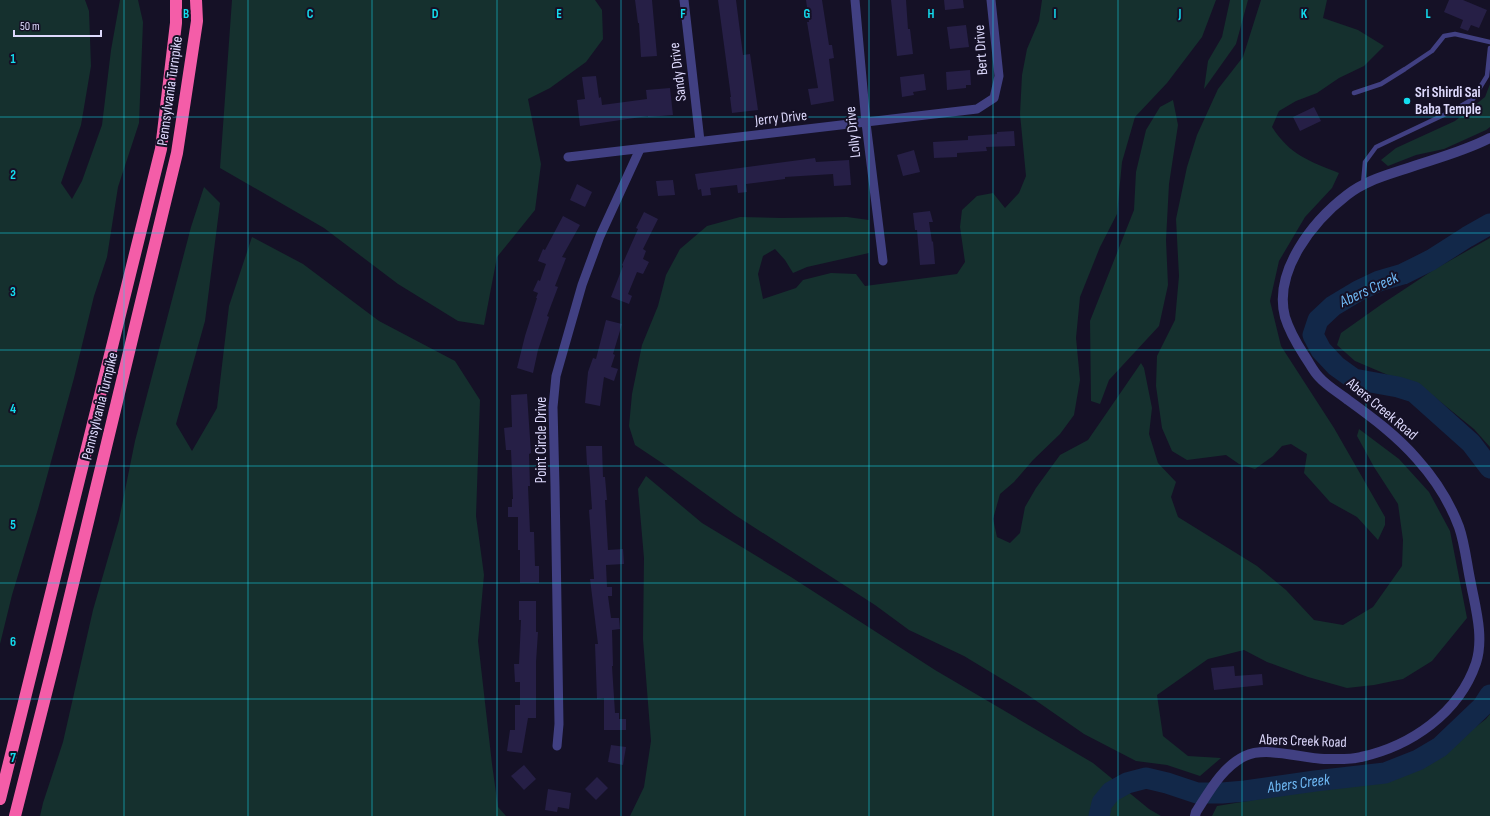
<svg xmlns="http://www.w3.org/2000/svg" width="1490" height="816" font-family="'Sofia Sans Condensed',sans-serif">
<rect width="100%" height="100%" fill="#151126"/>
<g fill="#15302e">
<path d="M0,0H85L89,11L91,66L81,125L61,183L72,199L82,181L102,125L111,50L120,0H138L143,22L139,123L118,187L107,257L94,296L74,378L38,509L12,595L0,644Z"/>
<path d="M232,0H595L602,10L603,39L586,62L550,88L528,99L541,164L535,210L497,257L484,325L458,321L398,284L324,228L220,168Z"/>
<path d="M1042,0H1216L1202,37L1167,83L1135,117L1122,162L1117,214L1100,247L1080,297L1076,338L1080,380L1074,415L1060,434L1033,460L1014,482L1000,494L993,519L997,537L1010,543L1020,533L1025,507L1036,488L1060,455L1088,440L1141,363L1144,368L1152,408L1149,434L1158,463L1176,482L1171,497L1178,517L1257,566L1286,590L1314,620L1343,625L1373,607L1402,566L1403,540L1398,504L1374,467L1357,436L1359,429L1399,459L1429,492L1450,531L1467,618L1432,661L1403,679L1374,685L1347,688L1308,677L1267,662L1244,650L1208,659L1157,695L1163,736L1188,756L1221,758L1200,776L1167,765L1136,761L1084,734L1025,693L964,656L909,630L875,605L735,515L671,469L635,445L629,426L632,394L642,345L658,306L666,275L680,249L707,226L740,217L781,218L847,217L869,220V253L807,267L793,273L785,260L775,249L763,256L758,274L763,299L796,288L803,280L831,273L856,274L865,286L957,274L965,262L960,227L962,210L977,196L993,193L1005,208L1019,193L1026,176L1020,114L1022,75L1027,49L1039,21Z"/>
<path d="M1230,0H1248L1236,44L1204,89L1208,61L1222,37Z"/>
<path d="M1261,0H1327L1323,18L1358,30L1384,46L1364,66L1339,78L1317,93L1296,101L1279,111L1272,127C1290,155 1309,161 1339,173L1332,188L1305,217L1279,261L1270,301L1281,346L1334,428L1385,517V525L1378,540L1357,517L1330,502L1304,473L1307,454L1291,444L1282,446L1273,456L1255,469L1239,464L1226,455L1187,460L1172,451L1162,428L1156,386L1157,356L1175,320L1179,276L1176,219L1187,167L1197,135L1218,89L1243,57Z"/>
<path d="M1490,84V127L1486,130L1444,149L1416,155L1388,166L1381,160L1396,148L1455,121L1485,97Z"/>
<path d="M1173,100L1178,125L1169,184L1166,240L1168,285L1159,326L1109,380L1100,404L1091,401L1090,321L1134,210L1136,172L1146,130L1160,107Z"/>
<path d="M204,187L220,203L205,321L176,424L192,451L217,408L229,306L252,237L303,264L379,321L455,361L480,400L476,516L484,575L478,641L492,764L498,807L506,816H40L43,803L63,742L93,610L119,520L135,441L191,227Z"/>
<path d="M1490,238V447L1474,429L1432,395L1395,378L1355,361L1337,345L1341,333L1382,304L1435,269Z"/>
<path d="M646,476L702,523L791,577L935,670L1093,763L1149,809L1161,816H630L644,787L651,741L643,639L644,558L638,489Z"/>
<path d="M1490,714V816H1212L1217,806L1371,781L1412,770L1445,750L1486,719Z"/>
</g>
<g fill="none" stroke-linecap="round" stroke-linejoin="round">
<g stroke="#122849" stroke-width="21">
<path d="M1490,224L1467,237L1431,260L1403,274L1379,281L1358,291L1333,306L1318,320L1313,335L1321,350L1336,366L1354,379L1398,387L1414,392L1471,443L1490,468"/>
<path id="s1" d="M1099,816L1102,803L1111,792L1127,783L1146,778L1167,783L1197,793H1222L1245,791L1315,781L1385,773L1418,760L1440,747L1483,706L1490,695"/>
</g>
</g>
<g fill="#261f46">
<path d="M635,0H652L657,56L641,57L639,23H638Z"/>
<path d="M718,0H736L743,55L750,54L758,110L732,113L730,97H731Z"/>
<path d="M806,0H822L829,45H832L834,58L829,59L834,101L811,105L808,89L818,88L807,22H809Z"/>
<path d="M891,0H906L908,29H910L913,54L897,56Z"/>
<path d="M944,0H963L964,8L945,10Z"/>
<path d="M1449,0H1463L1487,10L1479,28L1471,25L1468,31L1460,28L1463,20L1444,12Z"/>
<path d="M966,25L969,47L950,49L947,27Z"/>
<path d="M970,70L971,85H966V88L947,90L946,72Z"/>
<path d="M924,74L926,90L913,92L914,95L902,97L900,77Z"/>
<path d="M596,76L599,98L601,97L602,105L647,99L646,90L670,88L673,115L648,117V116L580,126L577,100L585,99L582,77Z"/>
<path d="M1314,107L1321,121L1300,131L1293,117Z"/>
<path d="M1014,131L1015,146L986,147L987,151L957,153V157L934,158L933,142L968,140V136L997,134V132Z"/>
<path d="M914,150L920,172L903,176L897,155Z"/>
<path d="M815,158L816,162L849,160L851,185L834,186L833,174L785,177V179L746,184L747,192L738,193L737,185L710,188L711,195L702,196L701,189L698,190L695,174Z"/>
<path d="M673,180L675,195L658,196L656,181Z"/>
<path d="M577,184L592,192L585,207L570,200Z"/>
<path d="M930,211L933,222H929L932,242L933,241L935,264L920,265L917,230H915L913,213Z"/>
<path d="M644,212L658,219L643,249L646,251L643,259L649,262L643,274L637,272L628,294L632,296L629,304L611,297L623,266L622,265L638,229L636,228Z"/>
<path d="M563,216L580,225L562,257L566,258L555,286L558,287L547,316L549,317L538,350L533,373L517,368L525,336L537,298H536L538,293L533,291L538,280L540,281L546,264L538,261L543,249L545,250Z"/>
<path d="M606,320L622,324L613,354L615,355L611,367L618,369L614,381L604,377L600,406L585,403L588,372L593,358L596,359Z"/>
<path d="M527,394L531,453L529,454L530,486H528L530,532H534L535,566H539V583H520V550H518V517H508V507H512V499H513L511,450H506L504,428L512,427L511,395Z"/>
<path d="M586,446H602L603,477H605L607,500H605L608,550L623,549L624,564L606,565L607,587H612V596H608L611,618H619L620,629L612,630L613,666H612L615,713H619V719H626V730H604V698L597,699L595,644H598L590,579H594L589,510L592,509L589,465H587Z"/>
<path d="M519,601H536V632H538L536,662V718H528L522,753L507,751L510,730H515V705H520V682H515L514,664H519L521,620H519Z"/>
<path d="M1234,666L1235,676L1262,674L1263,685L1214,690L1211,668Z"/>
<path d="M611,745L626,747L623,765L608,762Z"/>
<path d="M524,765L536,779L524,790L511,776Z"/>
<path d="M597,777L608,788L596,800L585,789Z"/>
<path d="M548,789L571,793L569,809L558,807L557,812L545,810Z"/>
</g>
<g fill="none" stroke-linecap="round" stroke-linejoin="round">
<g stroke="#414082" stroke-width="4.5">
<path d="M1354,93L1381,84L1405,69L1432,51L1444,36L1455,34L1490,42"/>
<path d="M1363,184L1365,162L1376,147L1452,111L1473,99L1487,76L1490,48"/>
</g>
<g stroke="#414082" stroke-width="9">
<path d="M684,0L700,141"/>
<path d="M855,0L866,123L883,261"/>
<path d="M568,157L977,109L994,98L999,76L991,0"/>
<path d="M557,746L559,724L555,486L553,407L556,376L582,285L600,236L640,149"/>
</g>
<path stroke="#414082" stroke-width="10" d="M1195,816L1196,812C1209,792 1222,767 1245,756C1266,746 1301,758 1324,759C1336,759 1350,760 1361,757C1411,746 1459,713 1476,663C1484,638 1476,610 1471,584C1467,566 1465,544 1459,527C1450,503 1434,478 1417,459C1397,436 1373,418 1348,400C1339,393 1327,386 1319,377C1313,371 1309,362 1304,355C1297,344 1289,330 1285,317C1273,271 1313,221 1347,195C1365,181 1384,176 1405,169C1434,159 1463,152 1490,138"/>
<g stroke="#f45da8" stroke-width="12">
<path d="M0,799L161,149L176,23V0"/>
<path d="M15,816L57,650L177,153L197,21L196,0"/>
</g>
</g>
<path fill="none" stroke="#13ddef" stroke-width="1" stroke-opacity="0.55" d="M124,0V816M248,0V816M372,0V816M497,0V816M621,0V816M745,0V816M869,0V816M993,0V816M1118,0V816M1242,0V816M1366,0V816M0,117H1490M0,233H1490M0,350H1490M0,466H1490M0,583H1490M0,699H1490"/>
<circle fill="#13ddef" stroke="#151126" stroke-width="1.5" cx="1407" cy="101" r="4"/>
<g text-anchor="middle" dominant-baseline="central" stroke-width="4" stroke-linejoin="round" paint-order="stroke">
<g font-size="15" fill="#ddd9fc" stroke="#151126">
<text transform="translate(981 50) rotate(-94)">Bert Drive</text>
<text transform="translate(678 72) rotate(-97)">Sandy Drive</text>
<text transform="translate(170 91) rotate(-82)">Pennsylvania Turnpike</text>
<text transform="translate(781 118) rotate(-6)">Jerry Drive</text>
<text transform="translate(853 132) rotate(-96)">Lolly Drive</text>
<text transform="translate(100 406) rotate(-76)">Pennsylvania Turnpike</text>
<text transform="translate(1382 409) rotate(40)">Abers Creek Road</text>
<text transform="translate(541 440) rotate(-90)">Point Circle Drive</text>
<text transform="translate(1303 741) rotate(2)">Abers Creek Road</text>
</g>
<g font-size="15" font-weight="bold" fill="#ddd9fc" stroke="#151126" text-anchor="start">
<text x="1415" y="92">Sri Shirdi Sai<tspan x="1415" dy="17">Baba Temple</tspan></text>
</g>
<g font-size="16" font-style="italic" fill="#6fb9f5" stroke="#151126">
<text transform="translate(1369 290) rotate(-25)">Abers Creek</text>
<text stroke="none"><textPath href="#s1" startOffset="221">Abers Creek</textPath></text>
</g>
</g>
<g font-size="13" text-anchor="middle" font-weight="bold" fill="#13ddef" stroke="#151126" stroke-width="4" stroke-linejoin="round" paint-order="stroke">
<text x="186" y="18">B</text>
<text x="310" y="18">C</text>
<text x="435" y="18">D</text>
<text x="559" y="18">E</text>
<text x="683" y="18">F</text>
<text x="807" y="18">G</text>
<text x="931" y="18">H</text>
<text x="1055" y="18">I</text>
<text x="1180" y="18">J</text>
<text x="1304" y="18">K</text>
<text x="1428" y="18">L</text>
<text x="13" y="63">1</text>
<text x="13" y="179">2</text>
<text x="13" y="296">3</text>
<text x="13" y="413">4</text>
<text x="13" y="529">5</text>
<text x="13" y="646">6</text>
<text x="13" y="762">7</text>
</g>
<path d="M14 30v6h87v-6" fill="none" stroke="#ddd9fc" stroke-width="2"/>
<text x="20" y="30" font-size="12" fill="#ddd9fc" stroke="#151126" stroke-width="3" paint-order="stroke">50 m</text>
</svg>
